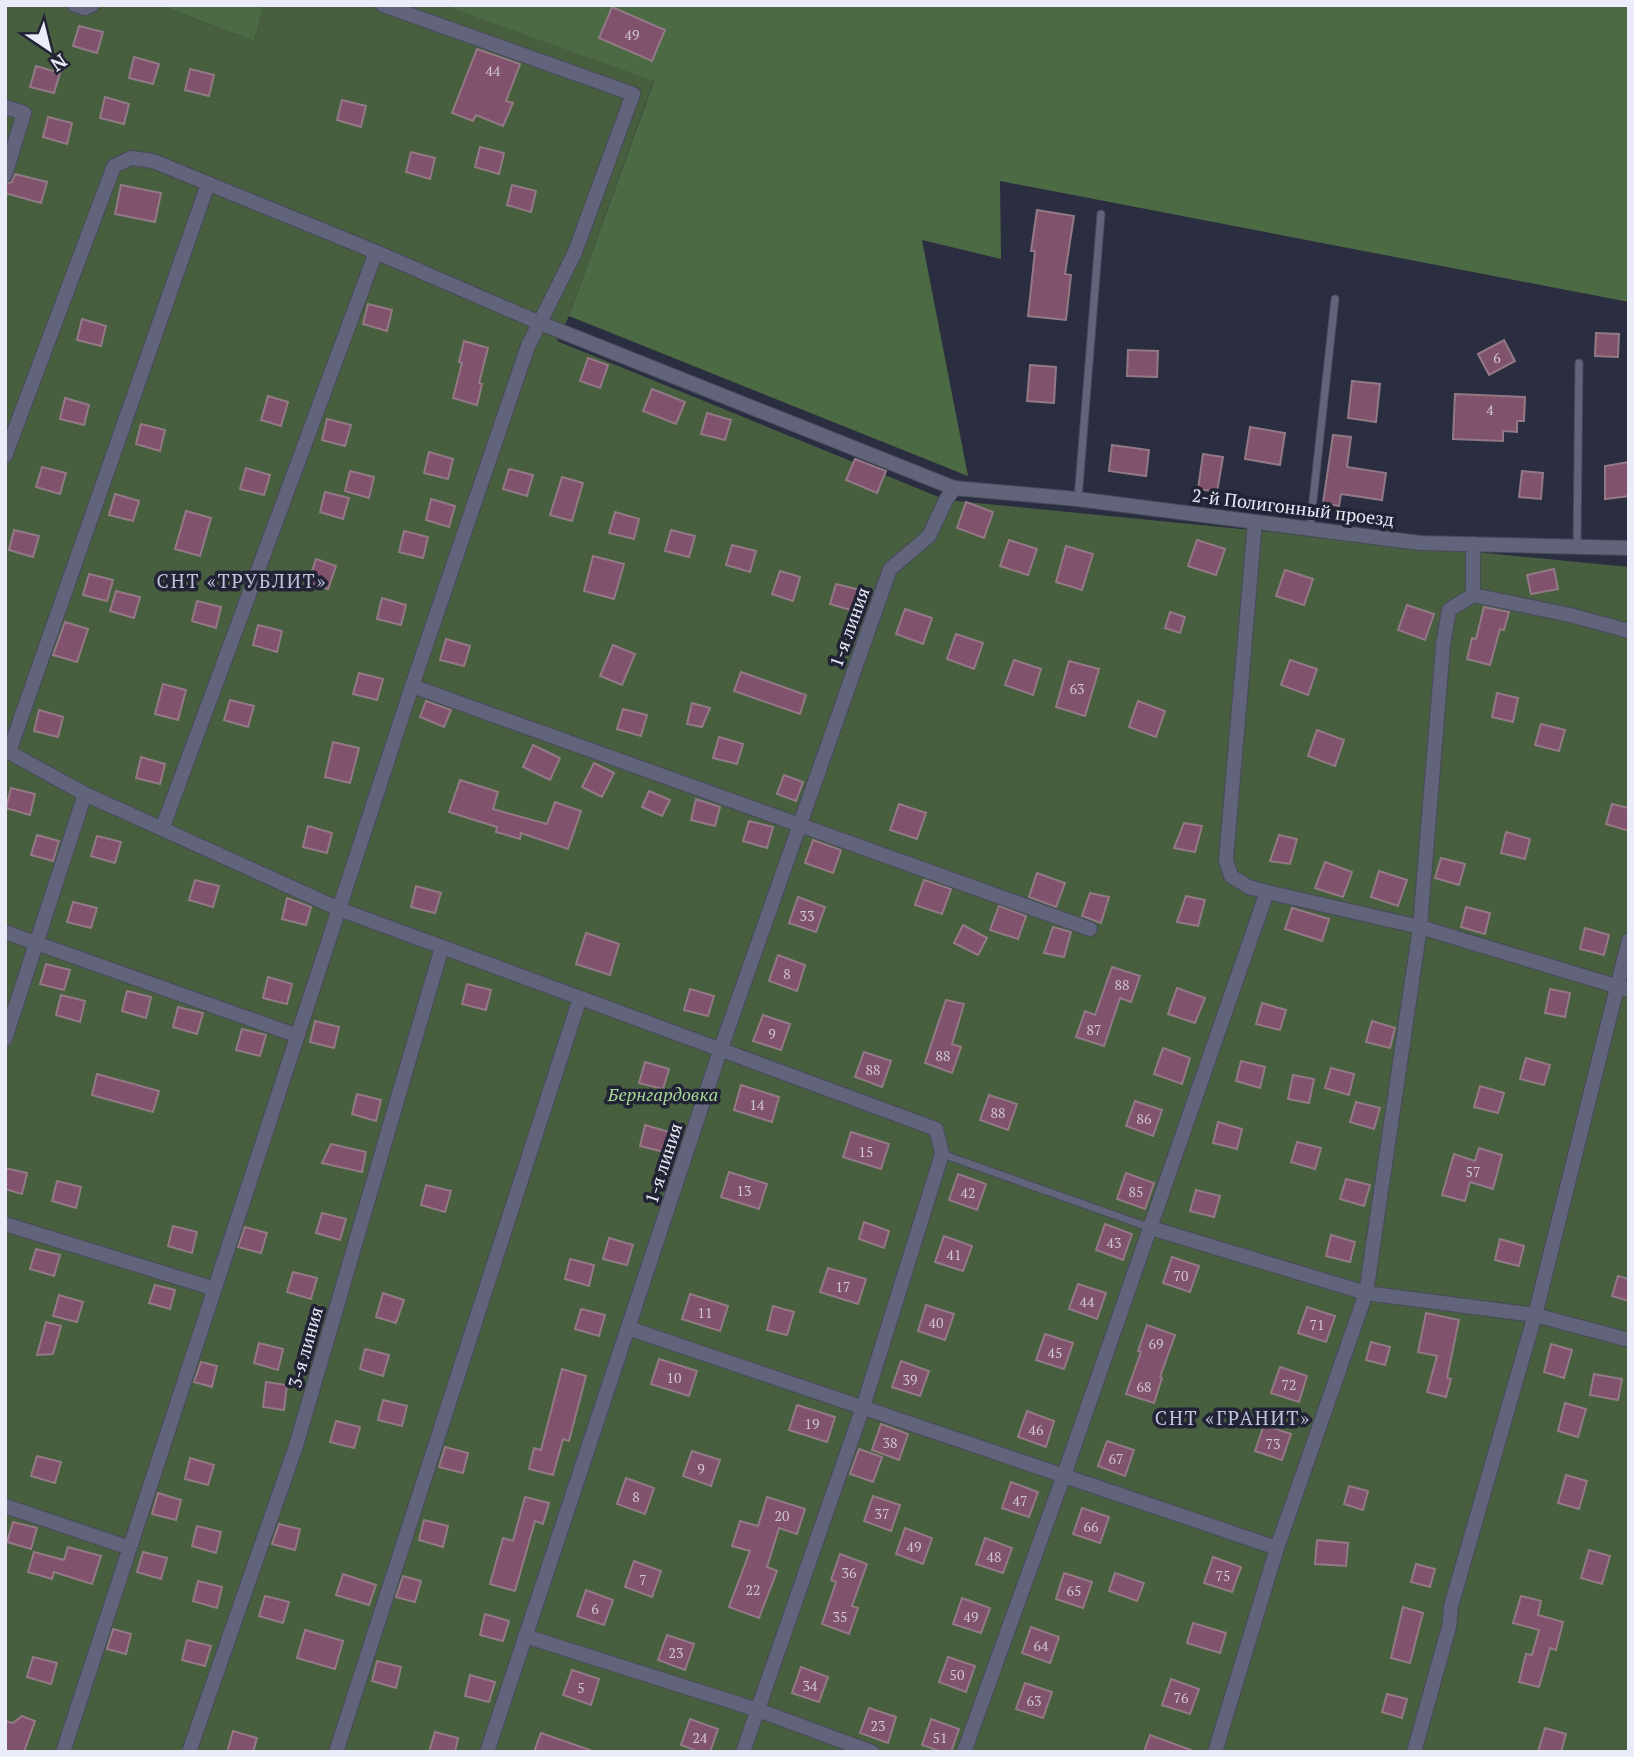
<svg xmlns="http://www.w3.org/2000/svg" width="1634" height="1757" font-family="'PT Serif',serif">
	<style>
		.green { fill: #475f3f }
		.forest { fill: #4c6a43 }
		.building { fill: #80526b; stroke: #927985; stroke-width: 2 }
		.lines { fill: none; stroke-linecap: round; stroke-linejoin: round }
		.lane-casing { stroke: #474a59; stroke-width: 9 }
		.street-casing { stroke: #474a59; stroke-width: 16 }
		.lane { stroke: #61647a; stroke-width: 7 }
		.street { stroke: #61647a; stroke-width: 14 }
		.labels { text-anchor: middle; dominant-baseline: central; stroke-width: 7; stroke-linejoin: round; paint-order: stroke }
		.number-label { font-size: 14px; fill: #d0c6d6 }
		.street-label { font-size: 18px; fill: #eaedf9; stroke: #222436 }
		.park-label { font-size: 18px; font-style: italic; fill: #a6d797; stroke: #222436 }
		.neighbourhood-label { font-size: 19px; letter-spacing: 2px; fill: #c1c5dd; stroke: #222436 }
	</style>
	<rect width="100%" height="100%" fill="#2b2e41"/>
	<path class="green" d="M5,5H159L254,41L264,5H443L654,80L569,316L557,341L946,500L1629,567V1752H5Z"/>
	<path class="forest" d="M159,5H264L254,41Z
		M443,5H1629V302L1000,181L1001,259L922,240L968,476L569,316L654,81Z"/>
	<path class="building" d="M612,7L665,30L652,61L599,38Z
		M79,26L103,32L97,53L73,46Z
		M477,49L520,64L506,101L513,103L503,126L476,115L473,121L452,113Z
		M134,57L159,64L153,84L129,78Z
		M36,66L60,73L54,93L30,87Z
		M190,69L214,75L209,96L185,90Z
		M105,97L129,104L124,124L100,118Z
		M342,100L366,106L361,127L337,120Z
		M48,117L72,123L67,144L43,137Z
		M480,147L504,153L499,174L475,167Z
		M411,152L435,158L430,179L406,172Z
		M15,174L47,182L41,203L5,193V184L12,182Z
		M121,185L161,193L155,222L115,214Z
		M512,185L536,191L531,212L507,205Z
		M1037,210L1074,216L1065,274L1071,275L1066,320L1028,316L1035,251H1031Z
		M368,304L392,310L387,331L363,324Z
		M82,319L106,326L101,346L77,340Z
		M1596,333L1619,334L1618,357L1595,356Z
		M1504,340L1515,361L1489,375L1478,354Z
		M464,341L488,348L479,383L482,384L477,405L453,398L462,363L459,362Z
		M1128,350L1158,351L1157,377L1127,376Z
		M588,358L608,365L600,388L580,381Z
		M1030,365L1056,367L1054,403L1027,401Z
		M1352,381L1380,384L1376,422L1348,418Z
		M652,389L685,402L676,424L643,411Z
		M1455,394L1525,397L1524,421H1517V432L1503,431V441L1453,439Z
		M268,396L288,402L281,426L261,420Z
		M65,398L89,405L84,425L60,419Z
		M707,413L731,420L725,440L701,434Z
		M327,419L351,425L345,446L322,440Z
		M141,424L165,430L160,451L136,444Z
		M1250,427L1285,433L1280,465L1245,459Z
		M1333,435L1351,437L1347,467L1386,473L1382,500L1341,494L1339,506L1323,503Z
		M1112,445L1149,450L1146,476L1109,471Z
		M429,452L453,459L448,479L424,473Z
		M1203,454L1223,457L1217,492L1198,489Z
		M855,459L886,471L877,493L846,480Z
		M1629,462V496L1605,499V466Z
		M42,467L66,473L60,494L36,487Z
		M246,468L270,475L264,495L240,489Z
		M509,469L533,475L527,496L503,489Z
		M350,471L374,477L369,498L345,491Z
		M1522,471L1543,473L1541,499L1519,497Z
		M562,477L583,483L572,521L550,515Z
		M325,492L349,498L343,519L320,512Z
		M115,494L139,501L133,521L109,515Z
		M431,499L455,506L449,527L426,520Z
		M966,502L993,512L984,538L957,528Z
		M186,511L211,518L200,556L175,549Z
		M615,512L639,519L634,539L609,533Z
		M14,530L39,536L33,557L9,550Z
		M671,530L695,536L689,557L665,551Z
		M404,531L428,537L423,558L399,552Z
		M1009,540L1037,549L1028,575L1000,566Z
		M1197,540L1225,549L1216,575L1188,566Z
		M732,545L756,551L750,572L726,565Z
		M1066,546L1093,554L1082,590L1056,582Z
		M593,556L624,564L614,599L584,591Z
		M316,559L336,566L328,589L308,583Z
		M1554,569L1558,589L1531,594L1527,575Z
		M1285,570L1313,579L1304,605L1276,596Z
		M780,571L800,577L793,601L772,594Z
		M89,574L113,580L107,601L83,595Z
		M836,584L860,590L854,611L830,604Z
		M116,591L140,597L134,618L110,611Z
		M382,598L406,605L401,625L377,619Z
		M197,601L221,607L216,628L192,621Z
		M1407,605L1434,614L1425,640L1398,630Z
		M1484,607L1509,612L1504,630L1500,629L1490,665L1467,659L1472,638L1476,639Z
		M905,609L932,618L923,644L896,634Z
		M1170,612L1185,617L1180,633L1165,628Z
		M65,622L88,629L77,662L53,655Z
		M258,625L282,631L277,652L253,645Z
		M956,634L983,643L974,669L947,659Z
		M446,639L470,646L464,666L440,660Z
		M613,645L635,654L622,685L600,676Z
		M1014,660L1041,669L1033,695L1005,685Z
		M1290,660L1317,669L1308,695L1281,685Z
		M1069,661L1099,669L1085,716L1056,707Z
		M741,672L806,695L800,714L734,691Z
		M359,673L383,679L377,700L353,694Z
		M163,684L186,690L178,720L155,714Z
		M1497,693L1518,698L1513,722L1492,717Z
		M230,700L254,706L248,727L224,720Z
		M426,701L451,710L444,727L420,717Z
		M1138,701L1165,711L1156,737L1129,727Z
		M692,703L710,708L702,727L687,724Z
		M623,709L647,715L641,736L617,729Z
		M39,710L63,717L58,737L34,731Z
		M1541,724L1565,730L1559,751L1535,745Z
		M1317,730L1344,740L1335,766L1308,756Z
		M719,737L743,744L737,764L713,758Z
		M333,742L359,748L350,783L325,777Z
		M533,745L560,758L550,780L523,767Z
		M141,757L165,764L160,784L136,778Z
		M594,763L614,773L602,797L582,787Z
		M784,775L803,782L796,801L777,794Z
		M460,780L498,792L493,809L547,824L555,802L581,811L568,849L521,833L520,839L496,832L497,827L449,812Z
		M11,788L35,794L30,815L6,808Z
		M649,791L670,800L662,816L642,807Z
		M696,799L720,807L715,826L691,820Z
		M899,804L926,813L917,839L890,830Z
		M1612,804L1629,808V831L1606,824Z
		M749,821L773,827L767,848L743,841Z
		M1184,823L1202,826L1195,852L1174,848Z
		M308,826L332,833L327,853L303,847Z
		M1506,832L1530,839L1525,859L1501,853Z
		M37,835L59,841L53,861L31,855Z
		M1279,835L1297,839L1290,864L1270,861Z
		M97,836L121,842L115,863L91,856Z
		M813,840L841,850L833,873L805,863Z
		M1441,858L1465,864L1459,885L1435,878Z
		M1325,862L1352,872L1343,897L1315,888Z
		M1379,871L1407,880L1398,906L1371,897Z
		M1037,873L1065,883L1056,907L1029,897Z
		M195,880L219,886L213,907L189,900Z
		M924,880L951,889L942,914L915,905Z
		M416,886L441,893L435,913L411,907Z
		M1090,893L1109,897L1101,923L1082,916Z
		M1186,896L1205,900L1198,926L1177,922Z
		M798,897L825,907L816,932L789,923Z
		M287,898L311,907L306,925L282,919Z
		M73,902L97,908L91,928L67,922Z
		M999,906L1026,916L1018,939L990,930Z
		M1466,907L1490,913L1485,934L1461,927Z
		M1292,908L1329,919L1322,941L1285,929Z
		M963,925L987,938L978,955L954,943Z
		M1053,927L1071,932L1064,957L1044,953Z
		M1585,928L1609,935L1604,955L1580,949Z
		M586,933L619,944L610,975L576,964Z
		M778,955L805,965L797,991L769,981Z
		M46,964L70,970L64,990L40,984Z
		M1112,967L1140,976L1131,1002L1120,998L1104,1046L1076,1037L1085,1011L1095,1015Z
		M268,977L292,984L287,1004L263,998Z
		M467,984L491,990L486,1010L462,1004Z
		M1177,988L1205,998L1195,1023L1168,1014Z
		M690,989L714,996L708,1016L684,1010Z
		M1550,989L1570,993L1565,1017L1545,1013Z
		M127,991L151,997L146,1018L122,1011Z
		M61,995L85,1001L80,1022L56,1015Z
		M946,1000L964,1004L952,1044L961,1047L952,1073L925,1063Z
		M1262,1003L1286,1010L1280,1030L1256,1024Z
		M178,1007L203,1013L197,1034L173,1027Z
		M763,1015L790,1024L781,1050L753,1041Z
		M315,1021L339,1027L334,1048L310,1042Z
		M1372,1021L1395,1028L1390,1048L1366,1042Z
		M242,1029L266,1035L260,1056L236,1050Z
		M1163,1048L1190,1058L1182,1084L1154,1074Z
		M864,1052L891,1061L882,1087L855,1077Z
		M1526,1058L1550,1065L1544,1085L1520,1079Z
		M1241,1061L1265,1067L1260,1088L1236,1081Z
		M645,1062L669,1069L663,1089L639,1083Z
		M1331,1068L1354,1074L1349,1095L1325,1088Z
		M97,1074L159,1091L153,1112L92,1095Z
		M1293,1075L1314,1079L1309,1103L1288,1099Z
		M741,1085L779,1097L772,1122L734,1110Z
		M1480,1086L1504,1093L1498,1113L1474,1107Z
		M357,1094L381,1100L376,1121L352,1114Z
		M989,1095L1017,1104L1008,1130L980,1120Z
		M1135,1101L1162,1110L1153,1136L1126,1126Z
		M1356,1102L1380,1108L1374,1129L1350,1122Z
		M1218,1122L1242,1129L1237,1149L1213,1143Z
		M645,1125L669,1132L664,1152L640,1146Z
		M851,1132L889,1144L881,1169L843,1157Z
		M1297,1142L1321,1148L1315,1169L1291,1162Z
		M331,1144L366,1152L362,1172L322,1163Z
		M1479,1148L1502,1155L1493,1189L1470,1182L1465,1201L1442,1195L1454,1154L1475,1161Z
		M5,1168L27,1173L22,1194L5,1189Z
		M729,1172L767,1184L759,1209L721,1197Z
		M1126,1173L1154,1183L1145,1209L1117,1199Z
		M958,1174L986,1184L977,1210L949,1200Z
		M1346,1179L1370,1185L1364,1206L1340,1199Z
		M57,1181L81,1187L76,1208L52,1201Z
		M426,1185L451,1191L445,1212L421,1205Z
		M1196,1190L1220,1196L1214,1217L1190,1211Z
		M322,1213L346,1219L340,1240L316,1233Z
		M864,1222L889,1231L884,1248L859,1239Z
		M1105,1224L1132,1234L1123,1260L1096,1250Z
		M173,1226L197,1232L192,1253L168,1246Z
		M245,1227L267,1233L261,1253L238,1247Z
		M1331,1235L1355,1242L1350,1262L1326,1256Z
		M944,1236L972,1246L963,1271L935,1262Z
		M609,1238L633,1245L627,1265L603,1259Z
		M1500,1239L1524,1246L1519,1266L1495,1260Z
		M36,1249L60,1255L54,1276L30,1269Z
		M1172,1257L1199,1266L1190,1292L1163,1283Z
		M570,1259L594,1265L589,1286L565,1279Z
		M828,1268L866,1279L858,1304L820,1292Z
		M293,1272L317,1278L311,1299L287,1292Z
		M1618,1276L1629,1279V1301L1612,1296Z
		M1078,1284L1106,1293L1097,1319L1069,1309Z
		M155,1285L175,1290L170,1309L149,1303Z
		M383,1293L404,1300L396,1323L376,1317Z
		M690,1294L728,1306L720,1331L682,1319Z
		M59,1295L83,1302L77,1322L53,1316Z
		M926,1305L954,1314L945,1340L918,1331Z
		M773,1306L794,1312L787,1335L767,1330Z
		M1307,1307L1335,1316L1326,1342L1298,1333Z
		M581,1309L605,1315L599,1336L575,1329Z
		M1426,1313L1459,1320L1447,1378L1451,1379L1446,1397L1427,1392L1437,1356L1418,1352Z
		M46,1322L61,1326L53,1354L37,1355Z
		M1147,1325L1175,1335L1160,1377L1162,1378L1154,1403L1126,1394L1141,1352L1138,1351Z
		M1045,1334L1073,1343L1064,1369L1036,1360Z
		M1371,1342L1390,1347L1385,1365L1366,1360Z
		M259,1343L283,1349L278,1370L254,1363Z
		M1551,1344L1572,1350L1564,1378L1544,1372Z
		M365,1349L389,1355L383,1376L360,1369Z
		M659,1359L697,1371L689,1396L651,1384Z
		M901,1361L929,1371L920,1396L892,1387Z
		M201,1362L217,1366L212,1387L194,1382Z
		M1280,1367L1307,1376L1299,1402L1271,1393Z
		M562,1369L586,1376L569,1441L563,1439L553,1475L529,1469L534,1448L541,1450Z
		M1594,1374L1622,1379L1618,1400L1590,1395Z
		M266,1382L287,1385L284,1410L263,1407Z
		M383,1400L407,1406L402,1426L378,1420Z
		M1565,1403L1586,1409L1578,1437L1558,1431Z
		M797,1405L835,1417L827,1442L789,1430Z
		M1027,1411L1054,1421L1046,1447L1018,1437Z
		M336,1421L360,1427L354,1448L330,1442Z
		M881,1424L908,1434L899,1460L872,1450Z
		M1264,1425L1291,1434L1282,1460L1255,1451Z
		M1107,1441L1134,1450L1125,1476L1098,1466Z
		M445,1447L468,1453L463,1473L439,1467Z
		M859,1449L882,1457L873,1482L850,1474Z
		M692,1451L720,1460L711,1486L683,1476Z
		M37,1456L61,1462L55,1483L31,1476Z
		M190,1458L214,1465L208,1485L185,1479Z
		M1566,1475L1587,1481L1579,1509L1558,1503Z
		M626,1478L654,1488L645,1514L617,1504Z
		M1011,1482L1038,1492L1029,1517L1002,1508Z
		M1349,1486L1368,1491L1363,1510L1344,1504Z
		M158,1493L181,1500L176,1520L152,1514Z
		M873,1496L900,1505L891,1531L864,1521Z
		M525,1497L549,1503L543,1524L535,1521L515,1591L490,1584L503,1538L513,1541Z
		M767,1497L805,1509L797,1534L779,1528L767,1567L777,1571L759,1618L729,1607L750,1551L732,1546L740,1521L758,1526Z
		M1082,1508L1109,1517L1100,1543L1073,1534Z
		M424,1520L448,1526L443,1547L419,1540Z
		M13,1522L37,1528L31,1549L7,1542Z
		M279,1524L300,1529L295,1550L272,1544Z
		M197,1526L221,1532L216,1553L192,1546Z
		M905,1528L932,1538L923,1564L896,1554Z
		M985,1538L1012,1548L1003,1573L976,1564Z
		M1317,1540L1348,1543L1346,1566L1315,1564Z
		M68,1547L101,1556L92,1584L54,1572L52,1579L28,1572L34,1552L64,1560Z
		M1589,1550L1610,1556L1602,1584L1581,1578Z
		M143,1552L167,1558L161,1579L137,1572Z
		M840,1554L867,1564L852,1606L858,1608L849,1634L822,1624L836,1582L831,1580Z
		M1213,1557L1241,1567L1232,1592L1204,1583Z
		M634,1561L661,1571L652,1597L625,1587Z
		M1416,1564L1435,1569L1430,1587L1411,1582Z
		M1064,1573L1092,1582L1083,1608L1056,1599Z
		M1115,1573L1144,1583L1137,1601L1109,1591Z
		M343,1574L376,1585L369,1605L336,1595Z
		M403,1576L421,1581L415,1602L396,1597Z
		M198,1581L222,1587L217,1608L193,1601Z
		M586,1590L613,1600L604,1625L577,1616Z
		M265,1596L289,1602L283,1623L259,1616Z
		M1521,1596L1541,1601L1538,1615L1563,1622L1556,1650L1550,1648L1539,1687L1519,1682L1526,1654L1532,1655L1539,1630L1513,1623Z
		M962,1598L990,1608L981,1633L953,1624Z
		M1403,1607L1423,1613L1410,1663L1391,1658Z
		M485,1614L509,1621L503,1641L480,1635Z
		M1193,1623L1226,1633L1220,1653L1187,1643Z
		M1031,1627L1059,1637L1050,1663L1022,1653Z
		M113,1629L131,1634L126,1654L107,1649Z
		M305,1630L343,1641L335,1669L297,1658Z
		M667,1635L694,1644L685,1670L658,1660Z
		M187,1640L211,1646L205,1666L182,1660Z
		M33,1657L57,1663L51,1684L27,1677Z
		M948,1657L975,1666L966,1692L939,1682Z
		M377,1661L401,1667L396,1688L372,1681Z
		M801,1667L828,1677L819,1702L792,1693Z
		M572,1670L599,1679L591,1705L563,1695Z
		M470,1675L495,1682L489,1702L465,1696Z
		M1171,1679L1199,1689L1190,1714L1162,1705Z
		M1025,1683L1052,1692L1043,1718L1016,1709Z
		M1387,1694L1407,1699L1402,1718L1382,1712Z
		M869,1708L896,1717L888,1743L860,1733Z
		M22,1716L35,1721L24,1752H5V1721L13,1723Z
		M690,1719L718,1729L710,1752H700L681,1745Z
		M931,1719L959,1729L951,1752H942L922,1745Z
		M1545,1728L1566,1734L1561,1752H1538Z
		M233,1731L257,1738L253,1752H227Z
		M435,1732L458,1738L455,1752H429Z
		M541,1733L590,1750L589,1752H534Z
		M1150,1735L1191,1750V1752H1144Z"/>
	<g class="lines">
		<defs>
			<path id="lane" d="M1078,499L1101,214
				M1310,528L1335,299
				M1577,546L1579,363
				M942,1154L1151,1228"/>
			<path id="street" d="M75,5L85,8L92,5
				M5,107L24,113L5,175
				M5,456L114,166L131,158L153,161L376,252L540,323L954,488L1077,499L1420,543L1629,548
				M1255,522L1226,860L1231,876L1249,887L1267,892L1420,927L1629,990
				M1473,544V595
				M412,686L1090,929
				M5,750L85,794L339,909L936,1129L942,1154L863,1407L743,1752
				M9,752L208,184
				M162,829L376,252
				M5,932L298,1036
				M5,1039L85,794
				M5,1224L215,1289
				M1151,1228L1366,1293L1535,1315L1629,1340
				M628,1328L1277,1548
				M5,1506L130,1548
				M525,1636L758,1710L872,1752
				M63,1752L412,686L528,346L575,252L633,94L383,5
				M189,1752L296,1446L442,947
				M336,1752L580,998
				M487,1752L720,1051L890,569L929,536L946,500L954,488
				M964,1752L1064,1475L1267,892
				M1215,1752L1277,1548L1366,1293L1420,927L1443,645L1449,610L1473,595L1570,615L1629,631
				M1414,1752L1449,1627L1451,1606L1535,1315L1629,940"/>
		</defs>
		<use href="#lane" class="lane-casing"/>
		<use href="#street" class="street-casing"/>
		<use href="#lane" class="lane"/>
		<use href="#street" class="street"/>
	</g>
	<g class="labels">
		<g class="number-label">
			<text x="632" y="34">49</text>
			<text x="493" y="70">44</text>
			<text x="1497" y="357">6</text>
			<text x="1490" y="409">4</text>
			<text x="1077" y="688">63</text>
			<text x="807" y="915">33</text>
			<text x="787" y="973">8</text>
			<text x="1122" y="984">88</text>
			<text x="1094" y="1029">87</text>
			<text x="772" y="1033">9</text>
			<text x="943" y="1055">88</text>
			<text x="873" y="1069">88</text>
			<text x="757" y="1104">14</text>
			<text x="998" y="1112">88</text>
			<text x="1144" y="1118">86</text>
			<text x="866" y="1151">15</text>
			<text x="1473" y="1171">57</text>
			<text x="744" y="1190">13</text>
			<text x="1136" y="1191">85</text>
			<text x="968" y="1192">42</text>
			<text x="1114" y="1242">43</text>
			<text x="954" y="1254">41</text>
			<text x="1181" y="1275">70</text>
			<text x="843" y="1286">17</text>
			<text x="1087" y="1301">44</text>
			<text x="705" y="1312">11</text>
			<text x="936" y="1322">40</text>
			<text x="1317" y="1324">71</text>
			<text x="1156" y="1343">69</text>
			<text x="1055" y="1352">45</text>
			<text x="674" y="1377">10</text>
			<text x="910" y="1379">39</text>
			<text x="1289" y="1384">72</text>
			<text x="1144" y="1386">68</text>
			<text x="812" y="1423">19</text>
			<text x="1036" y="1429">46</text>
			<text x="890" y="1442">38</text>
			<text x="1273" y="1443">73</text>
			<text x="1116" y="1458">67</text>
			<text x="701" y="1468">9</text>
			<text x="636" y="1496">8</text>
			<text x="1020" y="1500">47</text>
			<text x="882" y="1513">37</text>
			<text x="782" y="1515">20</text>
			<text x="1091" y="1526">66</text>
			<text x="914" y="1546">49</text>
			<text x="994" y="1556">48</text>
			<text x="849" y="1572">36</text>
			<text x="1223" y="1575">75</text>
			<text x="643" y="1579">7</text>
			<text x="753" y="1589">22</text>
			<text x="1074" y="1590">65</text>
			<text x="595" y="1608">6</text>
			<text x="840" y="1616">35</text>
			<text x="971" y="1616">49</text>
			<text x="1041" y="1645">64</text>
			<text x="676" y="1652">23</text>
			<text x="957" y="1674">50</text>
			<text x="810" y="1685">34</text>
			<text x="581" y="1687">5</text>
			<text x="1181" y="1697">76</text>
			<text x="1034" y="1700">63</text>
			<text x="878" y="1725">23</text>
			<text x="700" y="1737">24</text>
			<text x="940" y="1737">51</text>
		</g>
		<g class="street-label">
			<text transform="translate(1293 507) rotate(7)">2-й Полигонный проезд</text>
			<text transform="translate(849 627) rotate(-70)">1-я линия</text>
			<text transform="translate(663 1163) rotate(-72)">1-я линия</text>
			<text transform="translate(305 1347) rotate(-74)">3-я линия</text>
		</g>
		<g class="park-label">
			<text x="663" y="1094">Бернгардовка</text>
		</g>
		<g class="neighbourhood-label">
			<text x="242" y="580">СНТ «ТРУБЛИТ»</text>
			<text x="1233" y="1417">СНТ «ГРАНИТ»</text>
		</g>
	</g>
	<rect width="1634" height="1757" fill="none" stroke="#eaedf9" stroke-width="14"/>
	<g transform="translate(49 49) rotate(145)" stroke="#222436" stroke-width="5" paint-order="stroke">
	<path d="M0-5L12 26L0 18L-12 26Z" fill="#eaedf9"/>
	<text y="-10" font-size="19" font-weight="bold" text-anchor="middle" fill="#eaedf9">N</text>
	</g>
</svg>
